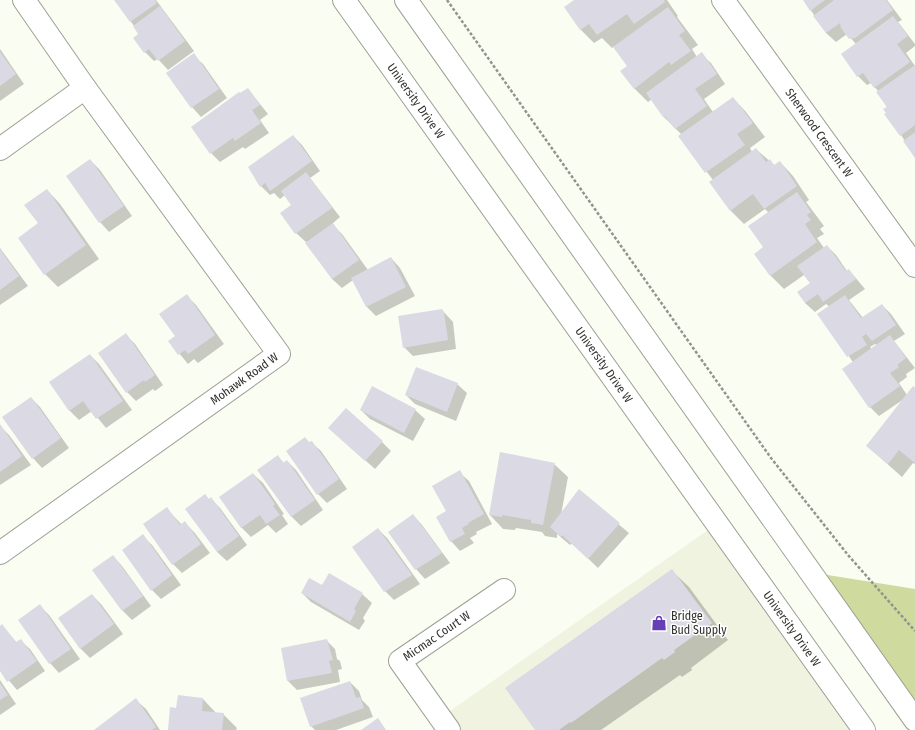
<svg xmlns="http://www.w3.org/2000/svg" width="915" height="730" font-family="'Fira Sans Condensed',sans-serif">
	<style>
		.built { fill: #eff3e0 }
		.green { fill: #cfda9e }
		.shadow { fill: #0003; fill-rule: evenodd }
		.building { fill: #dbd9e4 }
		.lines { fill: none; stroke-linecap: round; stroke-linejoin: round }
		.street-casing { stroke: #9ea096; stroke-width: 24 }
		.primary-casing { stroke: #9ea096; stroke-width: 24 }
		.path { stroke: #93958d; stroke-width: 2.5; stroke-dasharray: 3 2; stroke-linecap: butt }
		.street { stroke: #fff; stroke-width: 22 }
		.primary { stroke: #fff; stroke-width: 22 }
		.labels { text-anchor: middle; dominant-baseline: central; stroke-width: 3; stroke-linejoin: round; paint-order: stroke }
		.street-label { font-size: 12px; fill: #31322e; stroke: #fff }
		.poi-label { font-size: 12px; fill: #31322e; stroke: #fff; text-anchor: start }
	</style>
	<rect width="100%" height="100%" fill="#fafdf2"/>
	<path class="built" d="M718,523L864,730H449L440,718Z"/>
	<path class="green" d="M809,572L915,589V720Z"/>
	<path class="shadow" d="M115,0H156L194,51L168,70L158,59L154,61L145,52L140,34Z
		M576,0H667L678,16L677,17L698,45L692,49L697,57L701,54L711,63L725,84L704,99L713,112L733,98L746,112L765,137L750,148L752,152L756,149L775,166L780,162L793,176L809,200L806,202L824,226L820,229L824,234L817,238L824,248L827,246L836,255L847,271L849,270L865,289L849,300L863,318L882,305L891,314L905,334L894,341L915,368L906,374L907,377L899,383L907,395L915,389V464L913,463L902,477L867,446L904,399L879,416L870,407L853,362L819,315L830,307L826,304L815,312L805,303L811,284L804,275L784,289L771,276L756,254L765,248L769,213L765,209L744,224L731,211L710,182L713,180L680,137L682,135L664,117L652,99L648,102L634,88L628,66L614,46L612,48L602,38L594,43L581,30ZM875,344L877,345L872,349L870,347Z
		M804,0H887L902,20L898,22L915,44V46L906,53L915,66V156L901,135L879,92L871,83L867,85L858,76L856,44L847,34L836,42L826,33Z
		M0,49L24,84L0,101Z
		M193,55L203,64L227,98L201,117L192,107L168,73Z
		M248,89L268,114L260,120L269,133L245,149L243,147L220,162L211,153L240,94Z
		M293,136L302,145L320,171L310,178L340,217L332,224L342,234L368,270L391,258L400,268L415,296L376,316L367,307L353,280L342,288L332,279L306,242L296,233L292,205L285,195L280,199L274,193L270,195L261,186Z
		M90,160L100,170L132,216L109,232L100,222L68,176Z
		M47,190L60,204L99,259L58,287L45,274L39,223Z
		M0,248L28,286L0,305Z
		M187,296L196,305L224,344L198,363L194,359L188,364L169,341L176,336Z
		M442,310L453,322L456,349L413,356L404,347Z
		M126,335L135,344L163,385L155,391L153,389L136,401L127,392Z
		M90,355L99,364L132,410L106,428L92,411L79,420L70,411L50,383Z
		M457,384L467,393L456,421L415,404L406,395Z
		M31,398L40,407L69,448L42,468L33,458Z
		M361,410H415L425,419L413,441L370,419Z
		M0,426L9,435L31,465L0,485Z
		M339,437L382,442L391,451L375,469Z
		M311,442L321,451L347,489L327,503L318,494L310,443Z
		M278,457L284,463L287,461L296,470L323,510L301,526L292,517L259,470Z
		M554,464L568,477L561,515L579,491L629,533L598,568L572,543L570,545L557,534V538L545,536L542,532L516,528L515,530L503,529L490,515Z
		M459,472L469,481L492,524L476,532L477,534L470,538L474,543L460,551L451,541L447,511Z
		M253,474L263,483L284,514L282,515L288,524L276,533L268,525L251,537L242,528L220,497Z
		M211,499L220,508L247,545L227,561L217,552L209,500Z
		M167,509L182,525L185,523L194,532L210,553L182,573L173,564Z
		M413,515L422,525L450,563L425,579L416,569Z
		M378,529L387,538L420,584L394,600L385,591Z
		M143,536L152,545L181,585L161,599L152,590Z
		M113,556L122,566L151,606L132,620L123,611L93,570Z
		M671,570L689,587L728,640L691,668L692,670L682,677L680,675L601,730H536Z
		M322,587L362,594L372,603L363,618L365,621L359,630L311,602L302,593Z
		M92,595L101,604L123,634L90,658L80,648Z
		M40,606L49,615L80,659L59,673L50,663L20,620Z
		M2,626L17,643L20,640L30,649L45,671L17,690L0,670V627Z
		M326,640L335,649L337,659L340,661L342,669L338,670L340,682L297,690L288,681L282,649Z
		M0,680L16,704L0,715Z
		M350,682L359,691L362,700L369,707L373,717L336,730H315L311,726Z
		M203,699L216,713L223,714L237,728L236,730H169L177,709Z
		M136,700L146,709L160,730H96Z"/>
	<path class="building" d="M114,0H155L157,3L130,22Z
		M574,0H664L665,2L634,24L627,14L597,35L589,24L580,30L564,7Z
		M803,0H825L810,11Z
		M834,0H886L893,10L855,38L849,39L841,28L840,23L826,33L813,16Z
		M160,6L185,41L158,61L149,49L144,53L133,38L138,34L133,26Z
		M668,7L685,31L679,35L691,51L671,65L669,62L634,89L620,71L627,66L613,47Z
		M893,16L908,36L897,44L910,62L874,88L863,73L857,77L841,54Z
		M0,52L16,74L0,86Z
		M702,52L717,74L695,89L707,106L675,129L665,116L663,117L646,93Z
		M194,53L219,89L191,108L166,73Z
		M915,65V125L900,136L884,114L886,113L883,109L887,107L876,92Z
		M248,88L260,105L252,110L261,123L235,141L233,138L210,154L191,127L239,92L240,93Z
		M733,97L753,123L737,134L745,145L705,173L678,136Z
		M915,132V158L903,141Z
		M293,135L312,161L270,191L265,183L260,187L248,167Z
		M756,148L766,162L770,159L774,165L780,161L797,186L764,209L753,194L730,211L709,182Z
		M90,159L124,206L99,223L66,176Z
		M306,172L332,208L295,234L280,213L291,205L281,191Z
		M47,189L86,245L44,275L18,238L38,223L24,205Z
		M797,192L811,212L807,215L811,220L805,224L817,242L770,276L754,254L763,247L748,226Z
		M333,223L359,260L332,279L305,243Z
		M827,245L846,271L849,269L856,279L823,302L818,294L805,303L797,292L810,283L797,266Z
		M0,249L19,276L0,290Z
		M391,257L406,287L366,307L351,278Z
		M187,294L215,335L188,354L185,350L178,355L168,341L175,336L159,314Z
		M845,295L861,318L882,304L896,325L872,341L866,334L862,337L867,345L847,357L817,314Z
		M442,309L444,312L448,340L403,348L398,316Z
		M126,333L155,375L145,382L144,380L126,393L98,353Z
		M890,335L906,358L897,365L899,367L890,373L900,386L869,408L842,369Z
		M90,354L123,401L96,419L83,401L69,411L49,382Z
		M416,367L458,383L447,412L405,395Z
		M372,386L416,409L404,433L360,410Z
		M913,386L915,388V463L899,450L888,464L866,446Z
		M31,397L61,438L32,459L2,417Z
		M346,408L383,441L365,461L328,428Z
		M0,424L22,456L0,472Z
		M305,437L309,442L312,441L339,479L317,495L286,451Z
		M500,452L555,463L543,525L531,523V520L502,515V517L489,515Z
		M278,455L283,463L287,460L315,500L291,517L257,470Z
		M460,470L484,514L468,523L469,524L462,528L465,534L450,542L436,517L446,511L432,486Z
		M253,473L275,504L273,506L280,515L266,524L260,515L241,528L219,497Z
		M579,489L620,523L588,559L562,535L561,537L550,527Z
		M205,494L209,499L211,497L239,536L217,552L185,509Z
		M167,507L180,525L185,521L201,544L172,565L143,524Z
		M413,514L442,553L415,570L388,532Z
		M378,528L412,575L384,592L352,547Z
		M143,534L172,575L151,591L122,550Z
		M113,555L143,596L122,611L92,570Z
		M672,569L712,623L674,650L675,652L664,660L662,658L571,723L570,722L559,730H535L505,688Z
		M329,573L363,593L354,609L356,611L350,622L301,593L309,578L322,585Z
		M92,594L114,624L80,649L58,618Z
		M40,604L71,649L49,664L18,620Z
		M2,624L16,642L21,639L37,661L7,682L0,671V626Z
		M327,639L333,660L329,661L332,673L287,681L281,648Z
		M350,681L356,698L360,697L364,708L310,727L300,698Z
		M0,683L8,695L0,700Z
		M178,695L203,698L202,711L224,713L222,730H168L170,707L176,708Z
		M136,698L156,727L152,730H94Z
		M378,718L386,730H361Z"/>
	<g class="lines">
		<defs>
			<g id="street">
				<path id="s1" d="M723,0L915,266"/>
				<path d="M0,149L85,88"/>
				<path id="s2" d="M0,553L279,354L85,88L24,0"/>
				<path id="s3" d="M449,730L400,661L504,590"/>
			</g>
			<g id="primary">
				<path id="s4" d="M344,0L864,730"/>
				<path d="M406,0L915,720"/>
			</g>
		</defs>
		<use href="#street" class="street-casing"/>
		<use href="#primary" class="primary-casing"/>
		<path class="path" d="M447,0L771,458L848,555L915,631"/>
		<use href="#street" class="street"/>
		<use href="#primary" class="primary"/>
	</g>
	<defs>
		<symbol id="shop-bare" viewBox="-9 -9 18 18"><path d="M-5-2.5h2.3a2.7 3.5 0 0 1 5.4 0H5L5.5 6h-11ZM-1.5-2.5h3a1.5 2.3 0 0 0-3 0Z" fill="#643fb8" stroke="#fff" stroke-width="2.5" paint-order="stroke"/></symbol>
	</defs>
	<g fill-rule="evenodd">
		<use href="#shop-bare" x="648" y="612" width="22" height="22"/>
	</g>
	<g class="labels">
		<g class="street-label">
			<text stroke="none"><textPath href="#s4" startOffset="124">University Drive W</textPath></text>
			<text stroke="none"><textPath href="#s1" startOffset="164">Sherwood Crescent W</textPath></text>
			<text stroke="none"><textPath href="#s4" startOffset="448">University Drive W</textPath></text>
			<text stroke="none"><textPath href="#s2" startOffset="300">Mohawk Road W</textPath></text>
			<text stroke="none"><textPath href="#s4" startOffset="772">University Drive W</textPath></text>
			<text stroke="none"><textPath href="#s3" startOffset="129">Micmac Court W</textPath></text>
		</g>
		<g class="poi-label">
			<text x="671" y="616">Bridge<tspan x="671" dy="14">Bud Supply</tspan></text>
		</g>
	</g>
</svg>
